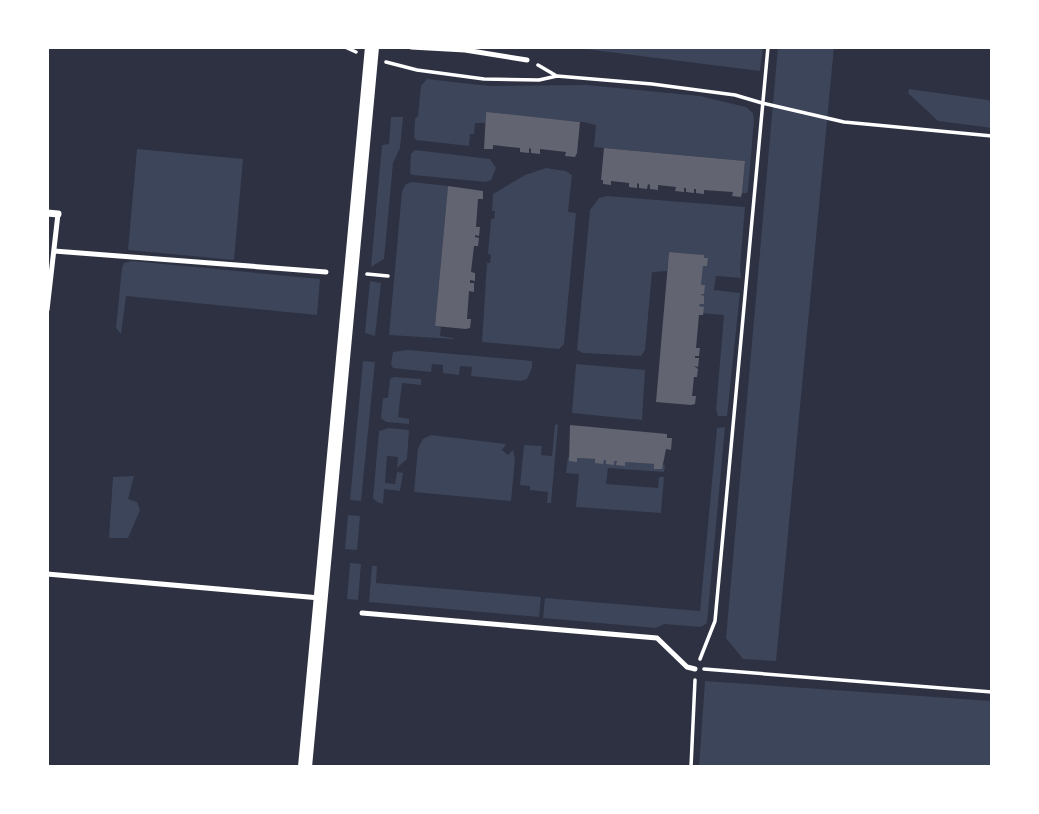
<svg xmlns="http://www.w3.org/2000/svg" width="1039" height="814" font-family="Arial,sans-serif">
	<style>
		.green { fill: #3c4559 }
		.building { fill: #626471 }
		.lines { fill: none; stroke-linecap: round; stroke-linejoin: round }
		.path { stroke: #fff; stroke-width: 3.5 }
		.service { stroke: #fff; stroke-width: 5 }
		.minor { stroke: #fff; stroke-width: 7 }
		.secondary { stroke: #fff; stroke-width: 14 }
	</style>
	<rect width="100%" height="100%" fill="#2d3142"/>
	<path class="green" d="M569,47H763L760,71Z
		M778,47H834L776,661L743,659L726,638Z
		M427,79L489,86L587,85L700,96L746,107L753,113L754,120L748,190L747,193H742L745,161L594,147L596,125L583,122L486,113L485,123H475L474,134H470L469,146L416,140L414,137L415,119L418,116L421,86Z
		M909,89L988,100L992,103V128L938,121L908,93Z
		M391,117H403L400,148L393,163L384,259L371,267L382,145L389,144Z
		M137,149L243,159L234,260L128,250Z
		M415,150L490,159L496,168L491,180L486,182L413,175L410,174L411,154Z
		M546,168L566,171L572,175L568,212L576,213L564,344L559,349L482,342L487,263H490L491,255L488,254L491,219H494L495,211H492L493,194L525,175Z
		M412,182L448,186L435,326L441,327L440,336L454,338V339L389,335L402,191L406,184Z
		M607,196L745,207L740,267L741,278L716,276L714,290L740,293L727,416H718L716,410L724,315L699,313L703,255L669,252L667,271L652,272L645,350L641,356L583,353L577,350L590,210L599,198Z
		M132,261L320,279L317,315L126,296L121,334L116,328L122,268L124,263Z
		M370,281L381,283L375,336L365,333Z
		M408,350L532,361V368L527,379L521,381L471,376L472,367L460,366L459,375L443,373V365L432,364L431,372L393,368L391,364L393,352Z
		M363,361L375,362L361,501L350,500Z
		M576,364L645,370L642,420L572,413Z
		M394,377L421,379V385L402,383L398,417L409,419V424L386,422L381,418L383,398H388L390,379Z
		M555,424L558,425L551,503H547L548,492L530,490V486L520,485L524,445L542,446L541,455L552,456Z
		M725,427L707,623L701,627L664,624L656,628L543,618L545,598L700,611L717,428Z
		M389,428L409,430L407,459L397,468L398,457L387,456L385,483L395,484L397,472L403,473L400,491L384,489L383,504L377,502L373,498L379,431Z
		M431,435L506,444L502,450L508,455L513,450L515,459L511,501L414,492L418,448L423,439Z
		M568,457L665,465L664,472L608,468L606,484L658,488L659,477H664L661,513L576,507L579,474L566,473Z
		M134,476L128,499L137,502L140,510L128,538H109L113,477Z
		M348,515L360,516L357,550L345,549Z
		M350,563L361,564L358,600L347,599Z
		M372,566H377L376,583L541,597L539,617L369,602Z
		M705,681L992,701V767H699Z"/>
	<path class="building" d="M486,112L580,122L577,153L575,157L565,156L566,152L540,149V154L531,153V149L529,148V153L520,152V148L493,145V149H484Z
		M604,148L745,161L742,193L741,197L732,196L733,192L718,191L704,190V194L696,193V189H694V193L686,192V188H684V192L675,191L676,187L658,185V190L650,189V185L648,184L647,189L639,188V184L637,183V188L629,187V183L611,181V185L603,184V180H601Z
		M448,186L483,191V199H478L476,227H480L479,236L475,235V237L479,238L478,246H474L471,272L475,273V281L470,280V283H474V292L469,291L467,319H471L470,328L466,329L435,326Z
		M669,252L704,255V258H708L707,266H703L701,285H705L704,294H701V295L704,296V304H700L699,306L704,307L703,315H699L696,348H700L699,356H695V358H699L698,367L694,366L698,369L697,377H694L692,396H696L695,404L691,405L656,402Z
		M570,425L667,434V438H672L671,450L666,449L662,469H654V464L625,462V466L616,465L617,461H614V465L606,464V460H604L603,464L595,463V459L577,458V462L569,461Z"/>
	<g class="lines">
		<path class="path" d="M345,47L356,52
			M386,62L417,70L484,79L539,80L557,76L652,84L735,95L762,103L844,122L992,136
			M538,65L555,75
			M367,274L388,276
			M700,659L715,621L768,47
			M704,669L992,692
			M691,767L695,680"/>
		<path class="service" d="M411,47L465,50L527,60
			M54,251L326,272
			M47,310L58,214
			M47,574L320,598
			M362,613L657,638L687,667L695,669"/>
		<path class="minor" d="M47,213L58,214"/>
		<path class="secondary" d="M305,767L372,47"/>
	</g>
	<rect width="1039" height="814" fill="none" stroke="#ffffff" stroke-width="98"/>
</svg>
